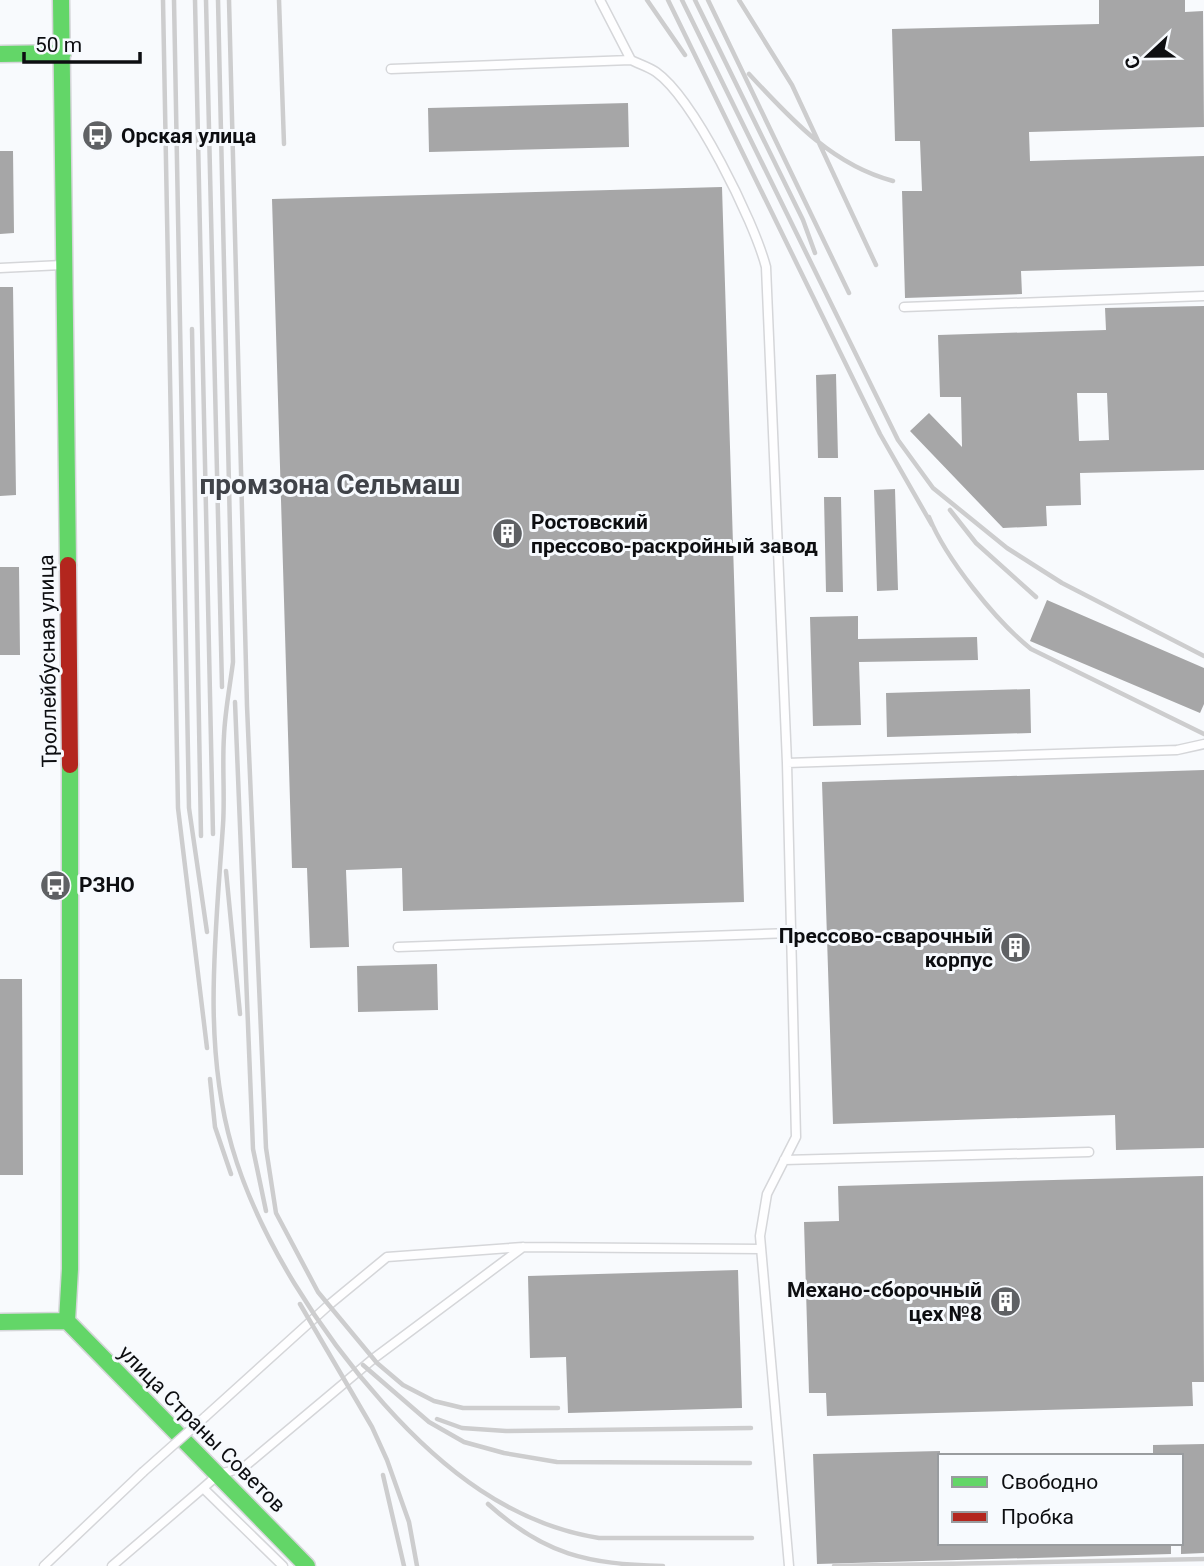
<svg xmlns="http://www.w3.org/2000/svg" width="1204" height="1566" font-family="Roboto,sans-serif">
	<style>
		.building { fill: #a6a6a7; fill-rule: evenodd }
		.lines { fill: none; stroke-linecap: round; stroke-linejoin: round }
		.lane-casing { stroke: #d5d6d9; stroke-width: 11 }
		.fast-casing { stroke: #d5d6d9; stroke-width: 19 }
		.jam-casing { stroke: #d5d6d9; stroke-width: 19 }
		.lane { stroke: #fefeff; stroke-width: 8 }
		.fast { stroke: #63d668; stroke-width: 16 }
		.jam { stroke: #b3261e; stroke-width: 16 }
		.rail { stroke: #cdcdce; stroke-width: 4.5 }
		.lane-bridge-casing { stroke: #d5d6d9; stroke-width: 11; stroke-linecap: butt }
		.lane-bridge { stroke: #fefeff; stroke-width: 8 }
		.labels { text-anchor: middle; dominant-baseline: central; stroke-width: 6; stroke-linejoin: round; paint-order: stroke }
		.poi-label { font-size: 21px; font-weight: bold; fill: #0d0e11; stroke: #f7fafe; text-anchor: start }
		.street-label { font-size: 21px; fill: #0d0e11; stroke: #f7fafe }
		.district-label { font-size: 28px; font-weight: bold; fill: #404349; stroke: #f7fafe }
	</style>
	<rect width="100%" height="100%" fill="#f8fafd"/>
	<path class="building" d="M1099,0H1185V12L1203,11L1204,127L1029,132L1030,161L1204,156V266L1021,271L1022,294L905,298L902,191H922L920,141H895L892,29L1099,24Z
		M628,103L629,147L429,152L428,108Z
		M0,151H13L14,233L0,234Z
		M722,187L744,902L403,911L402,868L346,870L349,947L310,948L307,868H292L272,199Z
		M0,287H13L16,495L0,496Z
		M1204,306V470L1080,473L1081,505L1046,506L1047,526L1003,528L910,431L929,413L962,447L961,397H940L938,335L1106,330L1105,308ZM1077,393H1107L1109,440L1079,441Z
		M836,374L838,458H818L816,375Z
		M895,489L898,590L877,591L874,490Z
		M824,497H841L843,592H826Z
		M0,567H19L20,655H0Z
		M1047,600L1204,668V704L1200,713L1030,641Z
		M858,616V639L977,637L978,660L859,662L861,725L813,726L810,617Z
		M1030,689L1031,733L887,737L886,693Z
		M1204,770V1148L1116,1150L1115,1115L833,1124L822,782Z
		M437,964L438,1010L358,1012L357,966Z
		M0,979H22L23,1175H0Z
		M1203,1176L1204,1382H1192L1193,1406L827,1416L826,1393H809L804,1222L839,1221L838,1186Z
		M738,1270L742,1408L568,1413L566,1357L530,1358L528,1276Z
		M1204,1444V1553L1181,1554V1456H1153V1445Z
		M940,1451V1543H1171V1554L817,1564L813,1454Z"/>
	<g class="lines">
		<defs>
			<path id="lane" d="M600,0L631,60
				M391,69L631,60C639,64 649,67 656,72C694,99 754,221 766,267L787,763
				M0,268L62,265
				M904,307L1204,296
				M398,947L791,933
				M784,1160L1089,1152
				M205,1417L330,1304L387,1257L523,1247L761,1249
				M44,1566L143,1472
				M112,1566L203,1488
				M283,1566L203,1488L219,1474L243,1468L373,1359L523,1247
				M789,1566L760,1236L767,1194L796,1137L787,763L1177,750L1204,744"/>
			<path id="fast" d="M61,0L68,565
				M0,54L63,53
				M67,1321L70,1269V765
				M67,1321L307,1566
				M0,1322L67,1321"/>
			<path id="jam" d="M68,565L70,765"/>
		</defs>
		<use href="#lane" class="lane-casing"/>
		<use href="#fast" class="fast-casing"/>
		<use href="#jam" class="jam-casing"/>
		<use href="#lane" class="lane"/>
		<use href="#fast" class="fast"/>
		<use href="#jam" class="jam"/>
		<path class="rail" d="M163,0L178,808L207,1048
			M174,0L189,808L207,932
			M195,0L213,834
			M206,0L222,687
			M218,0L233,662C230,686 225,711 224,736C222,765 225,796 223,825C216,931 202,1043 232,1147C258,1237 321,1334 384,1404C442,1469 511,1524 599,1538H752
			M229,0L247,706L266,1148L276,1213L318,1292L377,1363L403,1385L434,1401L463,1408H558
			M279,0L284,144
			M647,0L685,55
			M668,0L880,434L932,525
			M682,0L898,440L933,488L1007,548L1062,583L1204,656
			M695,0L803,220L815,253
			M708,0L849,293
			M739,0L792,85L876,265
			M749,74C791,119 832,165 893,181
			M192,329L201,836
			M950,510L976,543L1036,597
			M929,517C946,559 996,621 1031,649L1204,734
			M235,702L253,1149L266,1211
			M226,871L240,1014
			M210,1079L215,1127L231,1174
			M300,1304L372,1427L387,1460L409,1522L417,1566
			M363,1365L429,1422L464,1442L504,1453L557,1462L750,1463
			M437,1419L462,1428L506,1431L751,1428
			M383,1475L404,1566
			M488,1504C545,1555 587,1564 663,1566
			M834,1566L1204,1559"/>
		<defs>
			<path id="lane-bridge" d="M143,1472L205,1417"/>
		</defs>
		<use href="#lane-bridge" class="lane-bridge-casing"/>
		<use href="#lane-bridge" class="lane-bridge"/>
	</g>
	<defs>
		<symbol id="bus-disc" viewBox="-11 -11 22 22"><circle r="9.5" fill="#5f6164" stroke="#f7fafe"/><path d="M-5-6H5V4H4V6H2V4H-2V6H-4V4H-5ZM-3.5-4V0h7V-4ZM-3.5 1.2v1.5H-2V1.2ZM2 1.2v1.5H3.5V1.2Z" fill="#fff"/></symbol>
		<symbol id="building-disc" viewBox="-11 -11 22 22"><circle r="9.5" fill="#5f6164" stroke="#f7fafe"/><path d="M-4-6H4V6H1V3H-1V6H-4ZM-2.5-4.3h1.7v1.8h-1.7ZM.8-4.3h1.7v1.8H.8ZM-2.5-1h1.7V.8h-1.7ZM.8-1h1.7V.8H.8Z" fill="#fff"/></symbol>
	</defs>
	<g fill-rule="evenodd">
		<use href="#bus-disc" x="80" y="118" width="35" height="35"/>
		<use href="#building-disc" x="490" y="516" width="35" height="35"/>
		<use href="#bus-disc" x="38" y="868" width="35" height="35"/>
		<use href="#building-disc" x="998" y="930" width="35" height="35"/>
		<use href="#building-disc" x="988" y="1284" width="35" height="35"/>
	</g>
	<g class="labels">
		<g class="poi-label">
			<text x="121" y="136">Орская улица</text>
			<text x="531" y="522">Ростовский<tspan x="531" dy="24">прессово-раскройный завод</tspan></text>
			<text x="79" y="885">РЗНО</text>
			<text x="993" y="936" text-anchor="end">Прессово-сварочный<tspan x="993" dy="24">корпус</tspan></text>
			<text x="982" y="1290" text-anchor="end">Механо-сборочный<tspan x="982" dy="24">цех №8</tspan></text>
		</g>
		<g class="street-label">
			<text transform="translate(48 661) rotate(-91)">Троллейбусная улица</text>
			<text transform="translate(202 1429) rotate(45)">улица Страны Советов</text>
		</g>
		<g class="district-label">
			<text x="330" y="484">промзона Сельмаш</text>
		</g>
	</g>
	<rect x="938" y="1454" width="245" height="91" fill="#f7fafe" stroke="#999c9f" stroke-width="2"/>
	<rect x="952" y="1477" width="35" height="10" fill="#63d668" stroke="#999c9f" stroke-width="2"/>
	<text x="1001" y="1489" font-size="21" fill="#0d0e11">Свободно</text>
	<rect x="952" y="1512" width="35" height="10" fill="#b3261e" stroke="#999c9f" stroke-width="2"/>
	<text x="1001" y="1524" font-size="21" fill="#0d0e11">Пробка</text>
	<g transform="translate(1148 56) rotate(248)" stroke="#f7fafe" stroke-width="5" paint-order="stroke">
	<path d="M0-5L12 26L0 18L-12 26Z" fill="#0d0e11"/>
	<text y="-10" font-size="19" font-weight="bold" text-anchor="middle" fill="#0d0e11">С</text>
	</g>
	<path d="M24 52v10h116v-10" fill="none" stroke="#0d0e11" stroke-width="3.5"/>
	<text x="35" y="52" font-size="21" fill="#0d0e11" stroke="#f7fafe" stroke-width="5" paint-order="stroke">50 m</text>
</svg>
